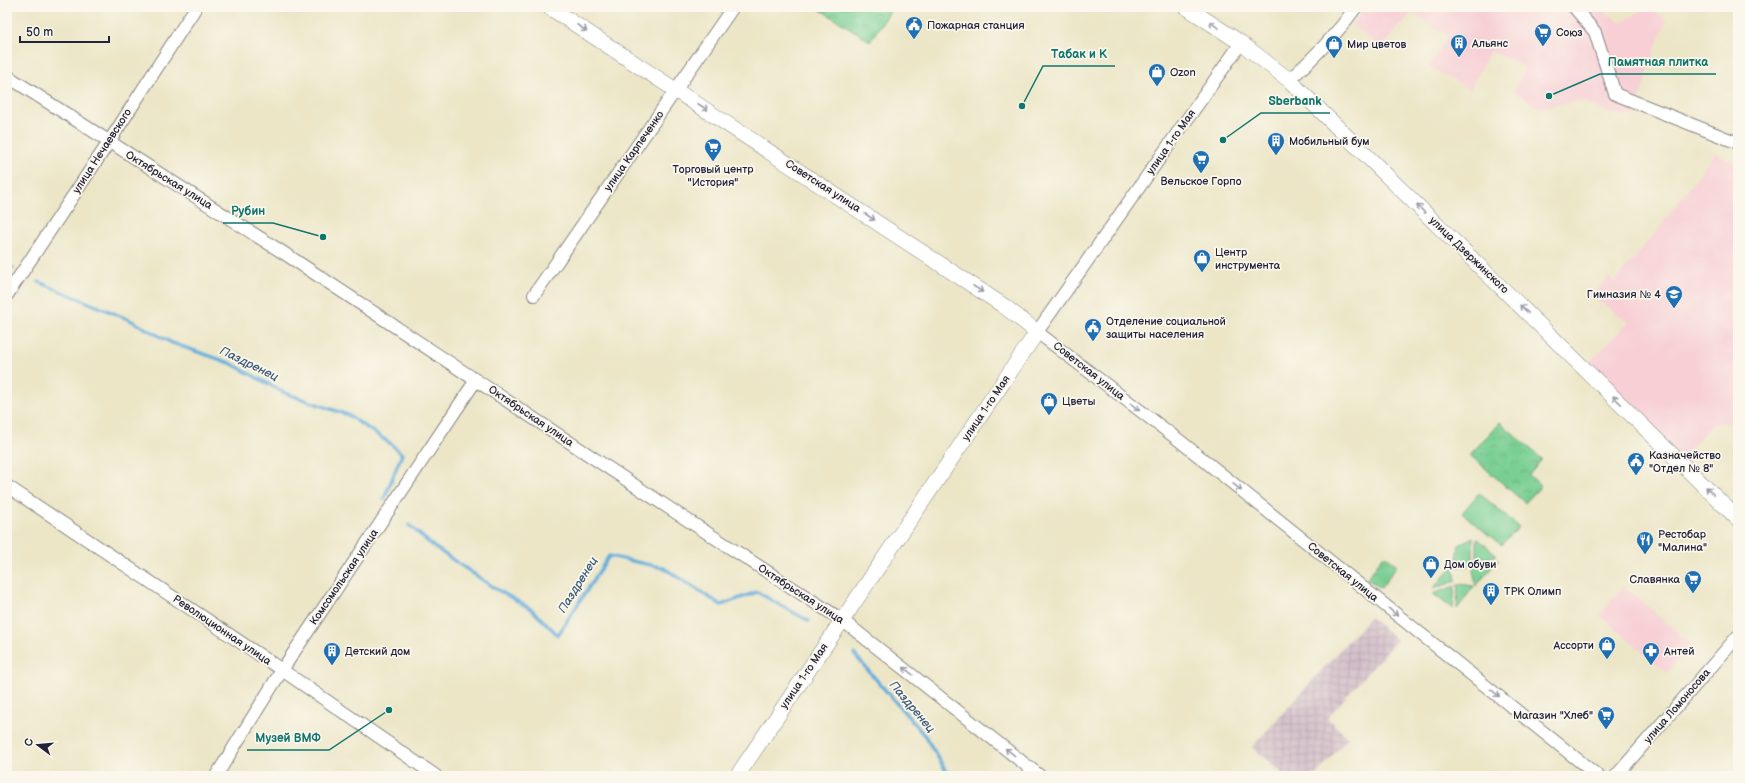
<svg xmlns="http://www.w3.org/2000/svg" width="1745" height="783" font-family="'Balsamiq Sans',sans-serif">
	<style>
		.built { fill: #f7cfd5 }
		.industrial { fill: url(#industrial-grid) }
		.green { fill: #79cf93; stroke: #4e7867 }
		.park { fill: url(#park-crowns); stroke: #4e7867 }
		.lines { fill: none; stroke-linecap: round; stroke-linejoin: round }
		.stream { stroke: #63addb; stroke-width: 3.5 }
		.minor-casing { stroke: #878481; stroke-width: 14 }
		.major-casing { stroke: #878481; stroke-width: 16 }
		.minor { stroke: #fff; stroke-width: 12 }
		.major { stroke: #fff; stroke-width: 15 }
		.oneway { stroke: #9c9ca7 }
		.labels { text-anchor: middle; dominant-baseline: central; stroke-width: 3.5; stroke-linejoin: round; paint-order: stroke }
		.poi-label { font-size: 11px; fill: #22223b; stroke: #fbf7ec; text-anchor: start }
		.street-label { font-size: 11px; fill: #22223b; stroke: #fbf7ec }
		.water-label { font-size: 12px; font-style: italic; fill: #3c5a7b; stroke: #fbf7ec }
		.leader { fill: none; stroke: #0f766e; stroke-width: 1.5 }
		.callout-dot { fill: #0f766e; stroke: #fbf7ec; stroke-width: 1.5 }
		.callout-label { font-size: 12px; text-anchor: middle; font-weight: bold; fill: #0f766e; stroke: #fbf7ec; stroke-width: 3.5; stroke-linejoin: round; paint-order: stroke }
	</style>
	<defs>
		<pattern id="industrial-grid" width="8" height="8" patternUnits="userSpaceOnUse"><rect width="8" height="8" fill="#d2bdc8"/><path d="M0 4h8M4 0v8" fill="none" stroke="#b4a2ad"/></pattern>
		<pattern id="park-crowns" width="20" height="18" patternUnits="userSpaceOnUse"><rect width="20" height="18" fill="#79cf93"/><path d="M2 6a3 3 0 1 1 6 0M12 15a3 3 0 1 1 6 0" fill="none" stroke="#68b180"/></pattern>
	</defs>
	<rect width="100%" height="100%" fill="#fbf7ec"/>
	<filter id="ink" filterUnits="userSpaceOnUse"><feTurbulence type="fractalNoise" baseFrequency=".025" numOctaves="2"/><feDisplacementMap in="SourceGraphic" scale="8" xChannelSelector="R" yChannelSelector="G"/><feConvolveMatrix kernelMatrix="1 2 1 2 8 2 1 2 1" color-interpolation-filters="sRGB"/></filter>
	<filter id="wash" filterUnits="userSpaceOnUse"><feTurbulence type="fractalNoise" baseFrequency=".012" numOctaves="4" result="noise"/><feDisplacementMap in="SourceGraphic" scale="16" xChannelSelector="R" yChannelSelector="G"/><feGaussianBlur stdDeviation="0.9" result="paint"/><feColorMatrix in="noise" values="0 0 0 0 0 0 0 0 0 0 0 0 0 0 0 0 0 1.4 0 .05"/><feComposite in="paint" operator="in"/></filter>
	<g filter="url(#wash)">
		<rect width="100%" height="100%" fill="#ece6c7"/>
		<path class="built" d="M1365,7H1598L1621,23L1647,7H1650L1667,20L1658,41L1634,116L1612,114L1581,101L1539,108L1514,91L1525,67L1490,51L1470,90L1429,66L1448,36L1412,12L1381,47L1352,25Z
			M1715,153L1738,164V424L1714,423L1681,457L1586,365L1629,322L1592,297L1608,277L1615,282L1657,231Z
			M1624,586L1691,644L1667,673L1599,615Z"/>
		<path class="industrial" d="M1370,617L1397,640L1327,718L1348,738L1315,776H1286L1252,747Z"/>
		<path class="green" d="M1479,493L1519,527L1501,545L1462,513Z
			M1473,537V563L1468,566L1456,567L1459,544Z
			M1477,538L1497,555L1477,561Z
			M1499,559L1476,586L1473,570L1476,565Z
			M1454,565L1456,581L1433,589Z
			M1458,584L1474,586L1457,609Z
			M1455,586L1453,609L1433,594Z"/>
		<path class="park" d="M816,7H893L870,41Z
			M1500,422L1542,459L1529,475L1541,486L1525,503L1470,455Z
			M1384,555L1397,565L1381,588L1367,579Z"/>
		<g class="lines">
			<path class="stream" d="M7,266L13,268
				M39,282L130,320L172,343L230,363L285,393L348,415L391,444L402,454L384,499
				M409,525L434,547L496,589L531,609L558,635L609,556L664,568L721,605L757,592L809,621
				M854,654L925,736L949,776"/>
		</g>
	</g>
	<g filter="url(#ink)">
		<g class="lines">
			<defs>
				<path id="minor" d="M1574,7L1595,32L1615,94L1738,143
					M1241,43L1037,332L1180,441L1598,776
					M7,76L293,259L675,512L842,620L1040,776
					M1289,80C1314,58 1337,34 1356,7
					M7,295L109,142L196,7
					M534,295L733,7
					M7,486L282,670L436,776
					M216,776L282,670L476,380
					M1616,776L1738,636"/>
				<path id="major" d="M549,7L1004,306L1037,332L737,776
					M1186,7L1241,43L1289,80L1738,519"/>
			</defs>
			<use href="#minor" class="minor-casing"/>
			<use href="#major" class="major-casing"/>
			<use href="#minor" class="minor"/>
			<use href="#major" class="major"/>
		</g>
		<defs><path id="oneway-shaft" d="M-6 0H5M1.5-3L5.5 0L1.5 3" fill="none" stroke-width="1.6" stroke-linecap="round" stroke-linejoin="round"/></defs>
		<g class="oneway">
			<use href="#oneway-shaft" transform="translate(1214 25) rotate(-146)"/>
			<use href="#oneway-shaft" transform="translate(582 28) rotate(33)"/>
			<use href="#oneway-shaft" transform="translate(703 107) rotate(33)"/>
			<use href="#oneway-shaft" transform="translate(1421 209) rotate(-136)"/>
			<use href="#oneway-shaft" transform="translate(870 217) rotate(33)"/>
			<use href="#oneway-shaft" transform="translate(978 289) rotate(33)"/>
			<use href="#oneway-shaft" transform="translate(1524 309) rotate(-136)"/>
			<use href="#oneway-shaft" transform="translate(1617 400) rotate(-136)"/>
			<use href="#oneway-shaft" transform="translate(1135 407) rotate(38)"/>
			<use href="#oneway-shaft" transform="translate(1237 487) rotate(39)"/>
			<use href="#oneway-shaft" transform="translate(1710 491) rotate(-135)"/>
			<use href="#oneway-shaft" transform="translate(1393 612) rotate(39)"/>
			<use href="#oneway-shaft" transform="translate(908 671) rotate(-142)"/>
			<use href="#oneway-shaft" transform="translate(1495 693) rotate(39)"/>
			<use href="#oneway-shaft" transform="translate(1010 752) rotate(-142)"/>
		</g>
	</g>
	<defs>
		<symbol id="civic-pin" viewBox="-11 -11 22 30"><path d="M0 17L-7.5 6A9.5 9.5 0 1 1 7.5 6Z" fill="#1f6fb2" stroke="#fbf7ec"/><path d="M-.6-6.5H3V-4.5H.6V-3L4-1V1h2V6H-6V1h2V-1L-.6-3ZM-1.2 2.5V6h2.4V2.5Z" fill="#fff"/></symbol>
		<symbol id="supermarket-pin" viewBox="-11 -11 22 30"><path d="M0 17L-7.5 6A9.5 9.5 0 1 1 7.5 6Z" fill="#1f6fb2" stroke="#fbf7ec"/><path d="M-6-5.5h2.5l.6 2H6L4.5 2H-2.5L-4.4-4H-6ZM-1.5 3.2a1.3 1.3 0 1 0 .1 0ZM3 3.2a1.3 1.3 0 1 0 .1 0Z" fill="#fff"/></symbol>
		<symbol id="building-pin" viewBox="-11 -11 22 30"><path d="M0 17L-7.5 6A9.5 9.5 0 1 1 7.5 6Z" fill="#1f6fb2" stroke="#fbf7ec"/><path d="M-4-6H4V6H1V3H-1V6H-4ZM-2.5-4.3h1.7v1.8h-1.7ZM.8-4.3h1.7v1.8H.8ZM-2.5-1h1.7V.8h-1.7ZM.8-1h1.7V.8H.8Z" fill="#fff"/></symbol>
		<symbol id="shop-pin" viewBox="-11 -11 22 30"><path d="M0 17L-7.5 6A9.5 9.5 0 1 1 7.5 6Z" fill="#1f6fb2" stroke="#fbf7ec"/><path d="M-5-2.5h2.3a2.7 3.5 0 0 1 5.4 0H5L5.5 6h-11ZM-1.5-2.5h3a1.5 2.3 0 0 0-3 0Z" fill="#fff"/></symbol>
		<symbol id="school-pin" viewBox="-11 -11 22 30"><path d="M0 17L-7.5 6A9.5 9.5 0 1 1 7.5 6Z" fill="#1f6fb2" stroke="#fbf7ec"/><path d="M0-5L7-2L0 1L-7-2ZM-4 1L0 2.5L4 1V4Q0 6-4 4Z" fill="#fff"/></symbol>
		<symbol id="restaurant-pin" viewBox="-11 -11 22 30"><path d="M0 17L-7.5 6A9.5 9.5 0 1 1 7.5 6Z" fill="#1f6fb2" stroke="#fbf7ec"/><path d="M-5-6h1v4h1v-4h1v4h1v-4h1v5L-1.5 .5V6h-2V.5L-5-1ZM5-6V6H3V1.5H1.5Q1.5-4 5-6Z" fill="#fff"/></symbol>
		<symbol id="pharmacy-pin" viewBox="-11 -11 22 30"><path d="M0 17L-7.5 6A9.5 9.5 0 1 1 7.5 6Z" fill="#1f6fb2" stroke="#fbf7ec"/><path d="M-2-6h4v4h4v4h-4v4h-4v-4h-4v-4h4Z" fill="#fff"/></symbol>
	</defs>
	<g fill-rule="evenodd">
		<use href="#civic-pin" x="904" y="15" width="20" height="27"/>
		<use href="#supermarket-pin" x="1533" y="22" width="20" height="27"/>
		<use href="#building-pin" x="1449" y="33" width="20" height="27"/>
		<use href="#shop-pin" x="1324" y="34" width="20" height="27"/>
		<use href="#shop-pin" x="1147" y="62" width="20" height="27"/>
		<use href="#building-pin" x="1266" y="131" width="20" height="27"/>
		<use href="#supermarket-pin" x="703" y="137" width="20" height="27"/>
		<use href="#supermarket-pin" x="1191" y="149" width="20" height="27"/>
		<use href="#shop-pin" x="1192" y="248" width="20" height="27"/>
		<use href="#school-pin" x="1664" y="284" width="20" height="27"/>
		<use href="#civic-pin" x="1083" y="317" width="20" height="27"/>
		<use href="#shop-pin" x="1039" y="391" width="20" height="27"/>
		<use href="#civic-pin" x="1626" y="451" width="20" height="27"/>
		<use href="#restaurant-pin" x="1635" y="530" width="20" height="27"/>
		<use href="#shop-pin" x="1421" y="554" width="20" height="27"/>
		<use href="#supermarket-pin" x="1683" y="569" width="20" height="27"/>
		<use href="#building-pin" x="1481" y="581" width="20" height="27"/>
		<use href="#shop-pin" x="1597" y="635" width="20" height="27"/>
		<use href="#building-pin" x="322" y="641" width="20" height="27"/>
		<use href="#pharmacy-pin" x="1641" y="641" width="20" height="27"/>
		<use href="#supermarket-pin" x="1596" y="705" width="20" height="27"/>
	</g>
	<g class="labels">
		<g class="poi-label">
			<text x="927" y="25">Пожарная станция</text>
			<text x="1556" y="32">Союз</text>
			<text x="1472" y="43">Альянс</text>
			<text x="1347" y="44">Мир цветов</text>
			<text x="1170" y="72">Ozon</text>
			<text x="1289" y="141">Мобильный бум</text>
			<text x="713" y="169" text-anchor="middle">Торговый центр<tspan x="713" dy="13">"История"</tspan></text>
			<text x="1201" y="181" text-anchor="middle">Вельское Горпо</text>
			<text x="1215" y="252">Центр<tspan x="1215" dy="13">инструмента</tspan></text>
			<text x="1661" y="294" text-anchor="end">Гимназия № 4</text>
			<text x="1106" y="321">Отделение социальной<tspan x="1106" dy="13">защиты населения</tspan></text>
			<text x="1062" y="401">Цветы</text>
			<text x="1649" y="455">Казначейство<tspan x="1649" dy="13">"Отдел № 8"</tspan></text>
			<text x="1658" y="534">Рестобар<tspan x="1658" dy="13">"Малина"</tspan></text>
			<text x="1444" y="564">Дом обуви</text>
			<text x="1680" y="579" text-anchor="end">Славянка</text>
			<text x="1504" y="591">ТРК Олимп</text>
			<text x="1594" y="645" text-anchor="end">Ассорти</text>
			<text x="345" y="651">Детский дом</text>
			<text x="1664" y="651">Антей</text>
			<text x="1593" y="715" text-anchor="end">Магазин "Хлеб"</text>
		</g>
		<g class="street-label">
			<text transform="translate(1171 142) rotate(-55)">улица 1-го Мая</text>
			<text transform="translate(102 151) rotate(-57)">улица Нечаевского</text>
			<text transform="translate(634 151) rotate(-55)">улица Карпеченко</text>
			<text transform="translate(169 180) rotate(32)">Октябрьская улица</text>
			<text transform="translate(823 186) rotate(33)">Советская улица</text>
			<text transform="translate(1469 255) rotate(44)">улица Дзержинского</text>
			<text transform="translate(1089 371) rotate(38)">Советская улица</text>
			<text transform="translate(986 408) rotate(-56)">улица 1-го Мая</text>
			<text transform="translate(531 416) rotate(34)">Октябрьская улица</text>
			<text transform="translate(1343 572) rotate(39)">Советская улица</text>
			<text transform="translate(344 577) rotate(-56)">Комсомольская улица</text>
			<text transform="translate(801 594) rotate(33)">Октябрьская улица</text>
			<text transform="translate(222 630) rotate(34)">Революционная улица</text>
			<text transform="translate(804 676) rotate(-56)">улица 1-го Мая</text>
			<text transform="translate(1677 706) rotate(-49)">улица Ломоносова</text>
		</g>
		<g class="water-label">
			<text transform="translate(249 364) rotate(26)">Паздренец</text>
			<text transform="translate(578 585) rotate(-58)">Паздренец</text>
			<text transform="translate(912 707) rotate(50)">Паздренец</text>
		</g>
	</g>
	<path class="leader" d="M1022 106L1043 66H1115M1549 96L1600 74H1716M1223 140L1261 113H1330M323 237L273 223H223M389 710L329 750H247"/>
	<g class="callout-dot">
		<circle cx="1022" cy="106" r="4"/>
		<circle cx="1549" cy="96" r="4"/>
		<circle cx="1223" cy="140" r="4"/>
		<circle cx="323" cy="237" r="4"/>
		<circle cx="389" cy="710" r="4"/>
	</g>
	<g class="callout-label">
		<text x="1079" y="58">Табак и К</text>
		<text x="1658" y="66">Памятная плитка</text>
		<text x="1295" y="105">Sberbank</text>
		<text x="248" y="215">Рубин</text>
		<text x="288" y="742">Музей ВМФ</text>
	</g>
	<rect width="1745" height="783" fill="none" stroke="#fbf7ec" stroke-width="24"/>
	<g transform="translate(38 745) rotate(286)" stroke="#fbf7ec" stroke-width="3" paint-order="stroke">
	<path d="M0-3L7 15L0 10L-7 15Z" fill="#22223b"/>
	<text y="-6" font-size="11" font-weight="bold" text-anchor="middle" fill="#22223b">С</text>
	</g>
	<path d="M20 36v6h89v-6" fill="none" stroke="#22223b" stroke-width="2"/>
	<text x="26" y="36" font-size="12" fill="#22223b" stroke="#fbf7ec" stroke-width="3" paint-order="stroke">50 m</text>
</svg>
